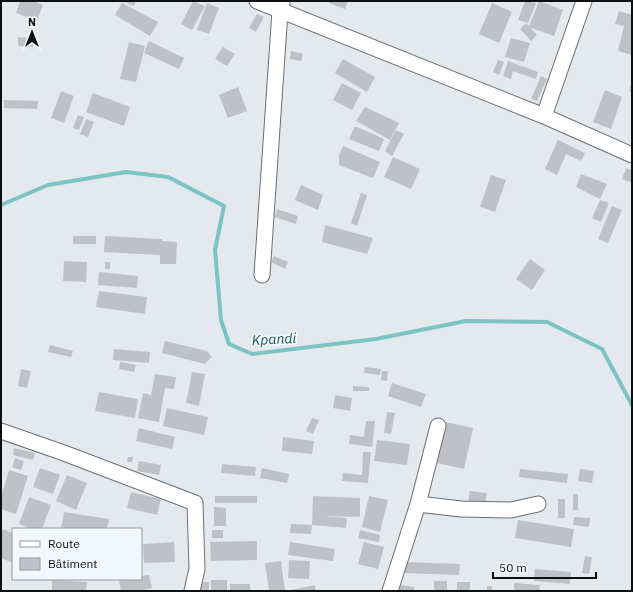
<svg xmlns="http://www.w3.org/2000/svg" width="633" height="592" font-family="'IBM Plex Sans',sans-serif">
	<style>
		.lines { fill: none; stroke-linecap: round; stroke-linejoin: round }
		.stream { stroke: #7bc4c3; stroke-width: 4 }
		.building { fill: #c0c1c7 }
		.street-casing { stroke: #6a6e72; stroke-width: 17 }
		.street { stroke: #fff; stroke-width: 15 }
		.labels { text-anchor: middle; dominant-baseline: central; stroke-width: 3.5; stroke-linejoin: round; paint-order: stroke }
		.water-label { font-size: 14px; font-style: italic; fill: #165555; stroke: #f2f7fb }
	</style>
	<rect width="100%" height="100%" fill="#e4e9ee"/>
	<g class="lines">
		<path class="stream" d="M1,205L48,185L126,172L168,177L224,206L215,250L221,320L229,344L252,354L376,339L466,321L547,322L602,349L632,405"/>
	</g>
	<path class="building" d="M20,1H34L43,5L37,21L16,13Z
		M123,1H136L134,6Z
		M193,1L205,6L192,30L181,24Z
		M330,1H348L345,9L329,3Z
		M525,1L536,3L528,23L518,20Z
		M539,1L563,10L554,36L529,27Z
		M122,3L158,22L150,36L115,15Z
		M207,3L219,8L209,34L197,30Z
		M492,3L512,12L499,43L479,34Z
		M619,11L632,15V55L618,51L624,26L615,24Z
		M257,14L264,17L256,32L249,28Z
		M526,23L537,35L531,41L520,29Z
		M18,37L33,38V47L18,46Z
		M511,38L530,43L524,62L505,57Z
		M149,41L184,58L179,69L144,53Z
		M129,42L145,46L136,82L120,79Z
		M223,47L235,54L227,66L215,59Z
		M291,51L303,54L301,61L290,59Z
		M343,59L375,77L367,92L335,73Z
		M498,60L504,62L499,75L493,72Z
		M508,61L538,72L536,79L513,71L511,79L503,76Z
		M541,76L547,79L537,101L531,99Z
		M632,81V92L629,91Z
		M342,83L361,93L352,110L333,100Z
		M238,87L247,111L228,118L219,95Z
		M605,90L622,97L611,129L593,122Z
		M61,91L74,96L64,123L51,118Z
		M93,93L130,107L124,126L86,112Z
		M4,100L38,101L37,109L4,108Z
		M365,107L399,123L390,140L356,121Z
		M78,115L84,117L79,130L73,128Z
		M86,119L94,122L88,137L80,134Z
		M355,126L384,139L379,151L349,139Z
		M396,130L404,134L392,156L385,151Z
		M558,140L585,153L581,161L566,154L557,175L545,169Z
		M343,146L380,162L373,178L339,165V155Z
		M393,157L420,169L411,189L384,177Z
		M626,168L632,170V183L622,179Z
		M581,174L607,184L600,199L576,187Z
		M491,175L506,180L495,212L480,207Z
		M301,185L323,195L318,210L295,200Z
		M361,193L367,195L357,226L351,223Z
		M600,200L609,203L601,222L592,218Z
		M612,206L622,210L608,243L598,239Z
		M277,209L298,216L296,224L275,217Z
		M325,225L373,238L367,254L322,242Z
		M73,236H96V244H73Z
		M105,236L162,239V241L177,242L176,264H160V255L104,252Z
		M274,256L288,262L285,269L271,262Z
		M530,259L545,270L532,290L516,279Z
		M64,261L87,262L86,282L63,281Z
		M105,262H110V269H105Z
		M99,272L138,276L137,288L98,285Z
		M99,291L147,297L145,314L96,307Z
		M165,341L207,351L212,357L205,364L162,353Z
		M50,345L73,351L71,357L48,352Z
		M114,349L150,352L149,363L113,360Z
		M120,362L136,365L134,372L119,369Z
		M365,367L381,369L380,375L364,373Z
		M21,369L31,371L27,388L18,386Z
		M382,371H388L387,381L381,380Z
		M192,372L205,374L199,406L186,403Z
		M155,374L176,377L174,389L165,388L159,422L138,418L143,393L151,395Z
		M392,383L426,394L421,407L388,396Z
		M353,386L369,387V391H353Z
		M99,392L138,399L135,418L95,411Z
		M335,395L352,398L350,411L333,408Z
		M167,408L208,417L204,435L163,426Z
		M387,412L395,413L391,434L384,433Z
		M312,418L319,420L313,434L306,431Z
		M366,421H375L372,447L349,444L350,435L364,437Z
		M446,422L473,428L464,469L437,463Z
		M139,428L175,437L172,449L136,441Z
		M283,437L314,441L312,454L282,451Z
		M377,440L410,444L407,465L374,461Z
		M14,448L35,453L33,460L13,455Z
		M363,452H371L368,483L342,481L343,473L362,475Z
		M128,457H133L132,462H127Z
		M15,458L24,461L21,470L12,467Z
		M139,461L161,465L159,475L137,471Z
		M222,464L256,467L255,476L221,473Z
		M40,468L60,475L53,494L33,487Z
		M262,468L289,474L287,483L260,478Z
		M520,469L568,474L567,483L519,477Z
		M580,469L594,471L592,483L578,481Z
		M9,470L28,476L16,514L1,509V497Z
		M67,475L87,483L76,510L56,501Z
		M470,491L487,493L485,504L468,502Z
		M131,492L161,499L157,515L127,508Z
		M573,494H578V510H573Z
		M215,496H257V503H215Z
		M313,496L360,498V517L322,516L347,518L346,528L312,525Z
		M369,496L388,500L380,532L362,527Z
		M29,497L51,505L42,529H32L19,524Z
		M558,499H565V518H558Z
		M214,507L226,508V526H214Z
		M64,512L109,519L107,529H61Z
		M574,517L590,518L589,527L573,525Z
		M518,520L574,529L571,547L515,538Z
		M291,524L312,525L311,534L290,533Z
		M3,529L13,533V563L1,558V534Z
		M212,530H223V538H212Z
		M360,530L380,535L379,542L358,538Z
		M257,541V560L211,561L210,542Z
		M174,542L175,562L144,563L143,544Z
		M290,542L335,549L333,561L288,555Z
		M364,542L384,547L378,569L358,564Z
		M585,556L592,557L589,574L582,573Z
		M289,560L310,561L309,579L288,578Z
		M281,561L285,591H269L265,563Z
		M404,562L460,564L459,575L404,573Z
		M535,569L571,572L570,584L534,581Z
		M149,575L152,588L140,591H121L119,581L129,579H141V576Z
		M52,580L87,582L86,591H52Z
		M211,580H227V591H211Z
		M434,581H447V591H434Z
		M200,582H209V591H200Z
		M457,582H470V591H457Z
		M514,583L540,585L539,591L514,590Z
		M230,584H250V591H230Z
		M315,585L316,591H291V590Z
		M399,585L414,587V591H398Z
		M487,586H492V591H487Z"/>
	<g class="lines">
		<defs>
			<path id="street" d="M257,1L544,116
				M584,1L544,116L632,155
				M262,275L280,11L282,3
				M1,431L64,453L195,503L197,569L192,591
				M418,504L461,509L511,510L538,504
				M390,591L418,504L438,426"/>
		</defs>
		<use href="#street" class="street-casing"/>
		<use href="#street" class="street"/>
	</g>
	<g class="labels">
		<g class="water-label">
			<text transform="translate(274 339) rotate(-3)">Kpandi</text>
		</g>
	</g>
	<rect width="633" height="592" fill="none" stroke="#0d0f10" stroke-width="4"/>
	<rect x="12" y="528" width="130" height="52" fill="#f2f7fb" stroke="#969a9d"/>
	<rect x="20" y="541" width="20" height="6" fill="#ffffff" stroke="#969a9d"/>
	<text x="48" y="548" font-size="12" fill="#0d0f10">Route</text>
	<rect x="20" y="558" width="20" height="12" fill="#c0c1c7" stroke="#969a9d"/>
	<text x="48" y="568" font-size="12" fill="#0d0f10">Bâtiment</text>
	<g transform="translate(32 32)" stroke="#f2f7fb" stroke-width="3" paint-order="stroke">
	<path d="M0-3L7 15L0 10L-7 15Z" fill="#0d0f10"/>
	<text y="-6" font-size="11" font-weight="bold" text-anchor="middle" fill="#0d0f10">N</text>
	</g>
	<path d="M493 572v6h103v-6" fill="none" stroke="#0d0f10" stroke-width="2"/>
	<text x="499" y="572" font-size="12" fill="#0d0f10" stroke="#f2f7fb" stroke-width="3" paint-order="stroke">50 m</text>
</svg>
